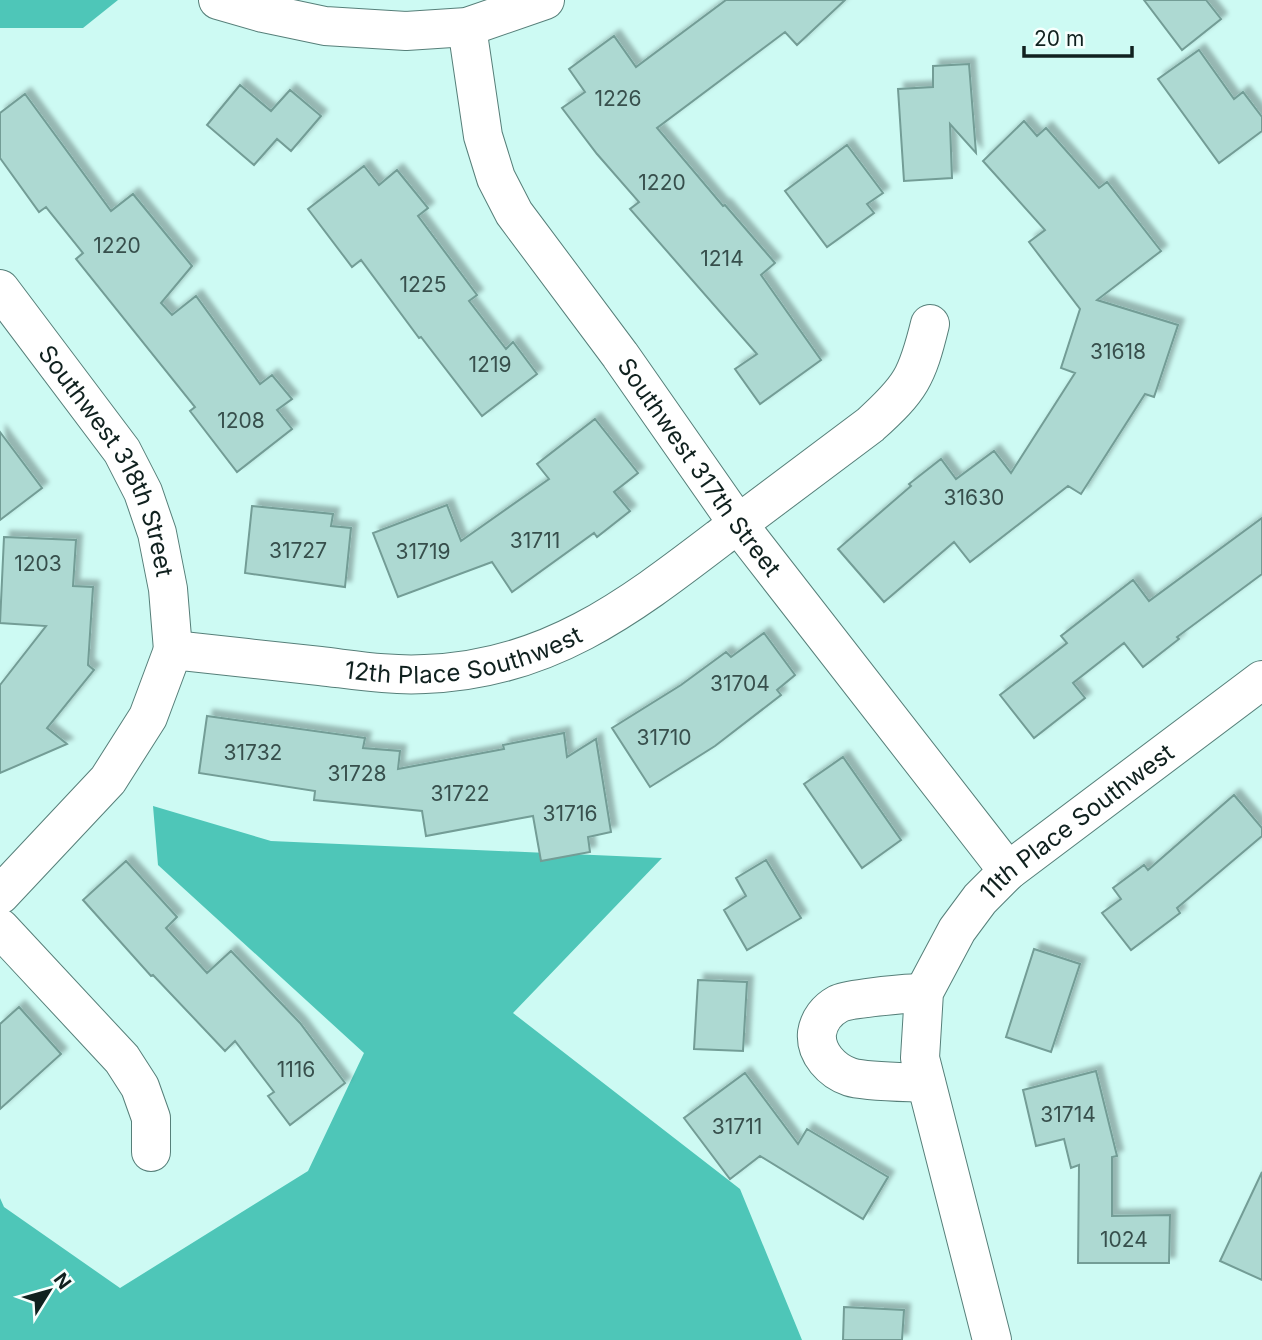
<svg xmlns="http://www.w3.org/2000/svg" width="1262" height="1340" font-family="Inter,sans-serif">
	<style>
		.forest { fill: #4ec6b8 }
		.building { fill: #add9d2; stroke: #739d96; stroke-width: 2; filter: url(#shadow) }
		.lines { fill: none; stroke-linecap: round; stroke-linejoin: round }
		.street-casing { stroke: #567f79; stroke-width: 40 }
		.street { stroke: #fff; stroke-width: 38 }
		.labels { text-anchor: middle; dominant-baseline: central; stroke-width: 6; stroke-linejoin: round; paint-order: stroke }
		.number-label { font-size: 21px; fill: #374f4c }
		.street-label { font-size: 24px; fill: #10211f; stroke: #f6fffd }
	</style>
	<defs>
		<filter id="shadow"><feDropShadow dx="6" dy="-6" stdDeviation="2" flood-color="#0004"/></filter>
	</defs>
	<rect width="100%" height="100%" fill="#cdfaf3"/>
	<path class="forest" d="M0,0H118L83,28H0Z
		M153,806L271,841L662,858L513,1013L740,1189L802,1340H0V1198L4,1207L120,1288L308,1171L364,1053L158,865Z"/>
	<path class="building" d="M726,0H845L797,45L785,32L657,128L723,206L725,205L775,263L761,275L821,360L760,404L735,369L757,354L630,209L639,202L597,154L562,108L585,92L569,69L614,36L636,67Z
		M1144,0H1206L1221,19L1182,50Z
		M1199,50L1234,99L1243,92L1262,117V131L1219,163L1158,79Z
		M969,64L976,153L950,124L952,178L904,181L898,89L933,87V66Z
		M240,85L271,111L290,90L321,116L291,151L277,139L254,165L207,125Z
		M25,94L111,211L133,194L192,266L161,303L172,315L196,296L260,384L272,375L292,399L277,410L292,429L237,472L190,411L195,407L76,259L83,253L46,207L39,212L0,158V113Z
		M1024,121L1037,136L1046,128L1099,188L1107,182L1161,251L1097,300L1178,325L1154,397L1145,394L1081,494L1068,486L970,562L954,542L884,602L838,549L911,486L909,484L941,459L956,479L994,451L1011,473L1075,373L1061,368L1080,309L1029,242L1045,230L983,161Z
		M847,145L883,193L867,204L874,213L827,247L785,191Z
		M364,166L379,185L397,170L428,208L418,216L477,295L469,301L506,349L513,342L537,374L482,416L421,337L419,338L361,260L352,267L308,209Z
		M595,419L638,473L614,492L630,511L597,537L594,533L512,592L492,562L398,597L373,533L447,505L461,541L549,479L537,464Z
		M0,432L42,488L0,520Z
		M252,506L333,514L331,526L351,528L345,587L245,573Z
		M1262,518V574L1177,637L1179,639L1143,667L1124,643L1073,683L1085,698L1034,738L1000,695L1067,643L1061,636L1133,580L1149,601Z
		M4,537L76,540L73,586L93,587L88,665L94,670L47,728L67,744L0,773V685L46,626L0,623Z
		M764,633L795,675L777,690L781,695L715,746L650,787L612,728L681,685L726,652L731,657Z
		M207,716L365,738L363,748L400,751L398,769L504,749L503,745L564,733L567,757L596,739L611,832L588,837L590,852L541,861L533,816L426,836L422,811L314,800L315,791L199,773Z
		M843,757L901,840L862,868L804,784Z
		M1234,795L1262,828V836L1177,908L1180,913L1131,950L1102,913L1121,899L1113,888L1144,865L1148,870Z
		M766,860L801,918L747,950L724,910L746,896L736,878Z
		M126,861L177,917L166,928L207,973L231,951L300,1023L345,1083L290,1125L268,1096L274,1092L235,1041L225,1051L153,975L151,976L83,900Z
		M1034,949L1080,964L1051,1052L1006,1037Z
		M698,980L747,982L743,1051L694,1049Z
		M19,1007L61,1054L0,1109V1024Z
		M1096,1071L1117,1156L1112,1157V1216L1170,1215L1169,1263H1078L1079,1165L1071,1168L1064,1139L1036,1146L1023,1090Z
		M745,1073L798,1144L807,1129L888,1177L863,1219L760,1156L730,1179L684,1118Z
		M1262,1172V1280L1220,1261Z
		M844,1307L904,1310L902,1340H843Z"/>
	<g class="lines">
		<defs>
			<g id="street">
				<path d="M218,0L263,13L325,26L406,31L467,27L545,0"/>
				<path id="s1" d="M467,27L483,136L496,178L514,213L620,355L738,524L1008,871"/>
				<path id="s2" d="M0,289L122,451L143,492L157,533L168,589L173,650"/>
				<path id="s3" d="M0,895L108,780L148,717L173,650C222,655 271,661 320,666C355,670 391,676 425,674C548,670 629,607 722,536C772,499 821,462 870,425C911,388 917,377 930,324"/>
				<path d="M0,928L122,1059L140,1087L151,1118V1152"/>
				<path d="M924,992C908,994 849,998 838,1004C827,1010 819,1020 817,1033C815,1053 832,1071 850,1077C865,1082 909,1082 926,1083"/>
				<path id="s4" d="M992,1340L920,1058L924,992L957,930L980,899L1008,871L1262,680"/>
			</g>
		</defs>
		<use href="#street" class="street-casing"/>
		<use href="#street" class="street"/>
	</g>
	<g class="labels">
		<g class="number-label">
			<text x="618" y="98">1226</text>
			<text x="662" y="182">1220</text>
			<text x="117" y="245">1220</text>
			<text x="722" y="258">1214</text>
			<text x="423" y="284">1225</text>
			<text x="1118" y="351">31618</text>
			<text x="490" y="364">1219</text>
			<text x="241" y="420">1208</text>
			<text x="974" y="497">31630</text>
			<text x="535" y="540">31711</text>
			<text x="298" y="550">31727</text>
			<text x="423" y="551">31719</text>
			<text x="38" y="563">1203</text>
			<text x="740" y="683">31704</text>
			<text x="664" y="737">31710</text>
			<text x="253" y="752">31732</text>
			<text x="357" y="773">31728</text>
			<text x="460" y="793">31722</text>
			<text x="570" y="813">31716</text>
			<text x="296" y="1069">1116</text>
			<text x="1068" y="1114">31714</text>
			<text x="737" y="1126">31711</text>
			<text x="1124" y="1239">1024</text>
		</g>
		<g class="street-label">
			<text stroke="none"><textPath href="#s2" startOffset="205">Southwest 318th Street</textPath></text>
			<text stroke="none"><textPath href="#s1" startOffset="508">Southwest 317th Street</textPath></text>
			<text stroke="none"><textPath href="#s3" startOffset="598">12th Place Southwest</textPath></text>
			<text stroke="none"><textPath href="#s4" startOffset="590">11th Place Southwest</textPath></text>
		</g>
	</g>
	<g transform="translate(49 1291) rotate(53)" stroke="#f6fffd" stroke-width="5" paint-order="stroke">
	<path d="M0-5L12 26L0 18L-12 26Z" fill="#10211f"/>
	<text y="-10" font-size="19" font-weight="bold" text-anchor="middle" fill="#10211f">N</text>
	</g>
	<path d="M1024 46v10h108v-10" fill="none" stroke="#10211f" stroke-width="3.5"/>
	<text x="1034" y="46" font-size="21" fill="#10211f" stroke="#f6fffd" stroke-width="5" paint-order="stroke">20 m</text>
</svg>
